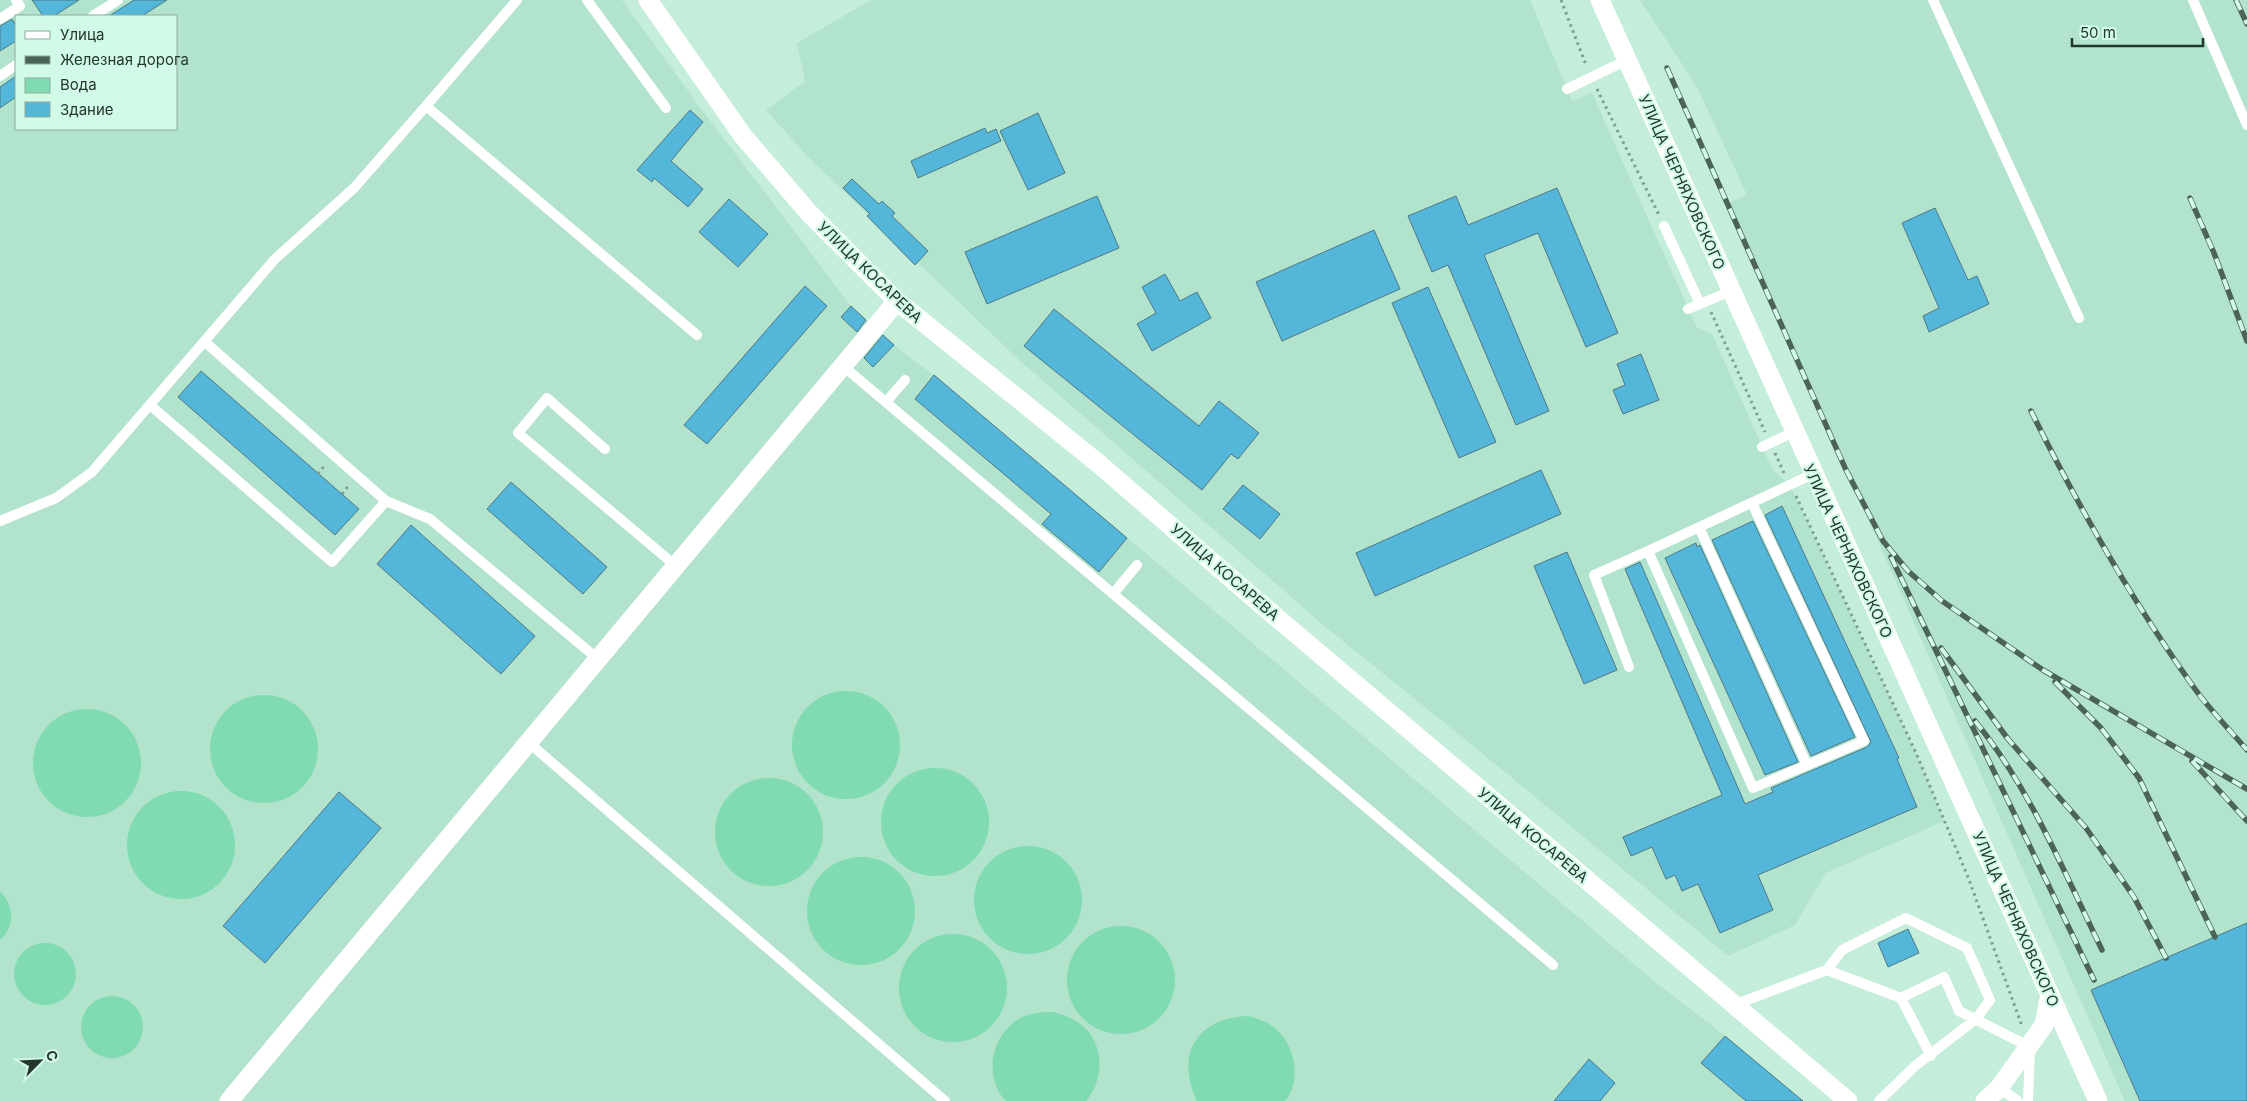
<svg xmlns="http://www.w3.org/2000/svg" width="2247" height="1101" font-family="Inter,sans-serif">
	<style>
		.built { fill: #b2e3cc; fill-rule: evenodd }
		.water { fill: #80dab2 }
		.building { fill: #54b6d8; stroke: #4e7888 }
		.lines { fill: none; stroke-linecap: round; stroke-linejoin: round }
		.path { stroke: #7e9d8e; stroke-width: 3; stroke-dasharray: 2.5 4; stroke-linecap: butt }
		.lane { stroke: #fff; stroke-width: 10 }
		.street { stroke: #fff; stroke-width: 19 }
		.rail-casing { stroke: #4c6358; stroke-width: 5.5 }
		.rail { stroke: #d1fbe6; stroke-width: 4; stroke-dasharray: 11; stroke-linecap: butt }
		.labels { text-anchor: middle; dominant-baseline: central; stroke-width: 4.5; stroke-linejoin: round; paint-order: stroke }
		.street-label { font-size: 15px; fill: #25362e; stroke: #d1fbe6 }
	</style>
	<rect width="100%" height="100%" fill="#c4eed9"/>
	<path class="built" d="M0,0H622L696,102L851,306L894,345L934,375L1654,981L1725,1036L1803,1101H0ZM16,16H176V129H16Z
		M871,0H1530L1572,101L1592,93L1697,328L1712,334L1772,469L1790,485L1916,753L1944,821L1826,873L1795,925L1728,956L1466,740L1329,630L1019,360L807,156L766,110L805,81L797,43Z
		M1640,0H2247V1101H2125L1859,498L1726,204L1747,195L1697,87Z"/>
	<path class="water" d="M792 745a54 54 0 1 1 108 0a54 54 0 1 1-108 0Z
		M210 749a54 54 0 1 1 108 0a54 54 0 1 1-108 0Z
		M33 763a54 54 0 1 1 108 0a54 54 0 1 1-108 0Z
		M881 822a54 54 0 1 1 108 0a54 54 0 1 1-108 0Z
		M715 832a54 54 0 1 1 108 0a54 54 0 1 1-108 0Z
		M127 845a54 54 0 1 1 108 0a54 54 0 1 1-108 0Z
		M974 900a54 54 0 1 1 108 0a54 54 0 1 1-108 0Z
		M807 911a54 54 0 1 1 108 0a54 54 0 1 1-108 0Z
		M0,891C14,906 16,926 0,940Z
		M1067 980a54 54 0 1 1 108 0a54 54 0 1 1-108 0Z
		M899 988a54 54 0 1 1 108 0a54 54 0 1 1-108 0Z
		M14 974a31 31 0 1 1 62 0a31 31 0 1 1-62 0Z
		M81 1027a31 31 0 1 1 62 0a31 31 0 1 1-62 0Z
		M1053,1012C1064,1015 1075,1019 1084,1027C1105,1047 1104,1080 1086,1101H1006C983,1078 991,1035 1019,1019C1029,1013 1041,1012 1053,1012Z
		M1248,1016C1259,1019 1271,1023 1279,1032C1296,1049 1301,1082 1285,1101H1197C1175,1055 1196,1018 1248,1016Z"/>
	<path class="building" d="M32,0H79L54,16H43Z
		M134,0H167L142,16H109Z
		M12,19L16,26V41L0,51V26Z
		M16,76V97L0,108V87Z
		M690,110L703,122L671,161L703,189L688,207L654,178L652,182L637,170Z
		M1038,113L1065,173L1028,190L1000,131Z
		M985,128L987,133L996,129L1001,141L918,178L911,161Z
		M852,179L879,204L882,201L895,213L892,216L928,251L915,265L867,216L870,214L843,188Z
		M1557,188L1618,333L1586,347L1538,233L1484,255L1549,411L1516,425L1448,265L1432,272L1408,216L1456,196L1468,225Z
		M1097,196L1119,248L987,304L965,252Z
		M729,199L768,234L738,267L699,232Z
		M1935,208L1968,280L1977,276L1989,304L1929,332L1923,316L1939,308L1902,223Z
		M1374,230L1400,289L1282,341L1256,282Z
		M1165,274L1180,301L1197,292L1211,318L1152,351L1137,324L1156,313L1142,287Z
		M805,286L827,306L707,444L684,425Z
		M1428,287L1496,442L1459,458L1392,303Z
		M851,306L866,320L857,332L841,317Z
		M1054,309L1199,426L1219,401L1259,433L1238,459L1231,454L1202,490L1024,346Z
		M883,335L894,345L873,367L864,358Z
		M1641,354L1659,400L1623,414L1613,390L1625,385L1617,364Z
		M201,371L359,509L335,535L178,397Z
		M934,375L1127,538L1099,572L1042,524L1051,514L915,399Z
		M1541,470L1561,514L1375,596L1356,553Z
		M511,482L607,567L583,594L487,509Z
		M1243,485L1280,514L1260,539L1223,509Z
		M1782,506L1899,758L1897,759L1917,807L1758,875L1773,910L1720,933L1698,884L1682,891L1675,875L1666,879L1652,847L1631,856L1623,837L1722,795L1625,569L1640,562L1745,804L1773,792L1771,788L1867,747L1871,742L1765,515Z
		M1753,521L1855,737L1811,756L1712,540Z
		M411,525L535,636L501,674L377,564Z
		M1696,543L1697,547L1700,545L1798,762L1765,775L1665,558Z
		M1567,552L1617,670L1584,684L1534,566Z
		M339,792L381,828L265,963L223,926Z
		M2247,923V1101H2140L2091,990Z
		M1908,929L1919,953L1888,967L1878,943Z
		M1725,1036L1803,1101H1746L1701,1063Z
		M1589,1059L1615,1083L1600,1101H1554Z"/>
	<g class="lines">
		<path class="path" d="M1561,0L1586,65
			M1597,89L1659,215
			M1711,312L1765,432
			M1775,453L1784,473
			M318,474L325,465
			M342,494L349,485
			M1796,496L1916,753L1968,877L2022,1026"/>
		<path class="lane" d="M587,0L666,108
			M1933,0L2079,318
			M2193,0L2247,125
			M93,16L118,0
			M0,19L20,6L16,0
			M0,76L16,65
			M1567,89L1627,60
			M426,106L517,0
			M1664,226L1700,304
			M1688,309L1731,291
			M205,342L386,501L430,519L598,659
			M843,366L1553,965
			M886,402L905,380
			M150,405L332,562L386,501
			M1762,447L1794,432
			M605,449L547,398L518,433L676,566
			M1752,503L1864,741L1753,788L1648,551L1813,474
			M0,521L56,498L92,472L275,259L354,188L426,106L697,335
			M1699,527L1807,765
			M1113,594L1137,565
			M1629,667L1594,575L1648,551
			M528,742L945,1101
			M1827,970L1842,950L1906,918L1967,948L1990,1000L1976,1019L1915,1066L1879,1101
			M1901,998L1931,1056
			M1734,1005L1827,970L1901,998L1944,977L1959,1011L2030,1047L2028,1101
			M1999,1088L2018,1101"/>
		<path class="street" d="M648,0L743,136L809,213L897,301L1099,464L1256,600L1848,1101
			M1600,0L2098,1101
			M229,1101L897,301
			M1985,1101L1999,1088L2044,1025L2050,994"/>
		<defs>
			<path id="rail" d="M2236,0L2247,24
				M1667,68L1846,470L1883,541L1908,571L1942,601L2043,670L2247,789
				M2190,198L2214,253L2247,341
				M2031,411C2079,508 2132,601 2195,689C2210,710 2230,730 2247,750
				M1891,557L2094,980
				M1941,648L2008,739L2086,828L2134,897L2166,958
				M2055,682L2101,728L2139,778L2215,937
				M1975,721C2030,788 2064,872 2102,950
				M2192,761L2247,821"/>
		</defs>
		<use href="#rail" class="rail-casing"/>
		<use href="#rail" class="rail"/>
	</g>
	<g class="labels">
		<g class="street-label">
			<text transform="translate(1682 182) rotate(66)">УЛИЦА ЧЕРНЯХОВСКОГО</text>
			<text transform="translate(870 272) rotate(44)">УЛИЦА КОСАРЕВА</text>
			<text transform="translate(1848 551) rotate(65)">УЛИЦА ЧЕРНЯХОВСКОГО</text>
			<text transform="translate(1225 572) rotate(41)">УЛИЦА КОСАРЕВА</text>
			<text transform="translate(1533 835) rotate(40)">УЛИЦА КОСАРЕВА</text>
			<text transform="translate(2016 919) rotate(66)">УЛИЦА ЧЕРНЯХОВСКОГО</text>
		</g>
	</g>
	<rect x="15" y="15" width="162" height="115" fill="#d1fbe6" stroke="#8cac9c"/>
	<rect x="25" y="31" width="25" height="8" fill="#ffffff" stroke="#8cac9c"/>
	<text x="60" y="40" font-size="15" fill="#25362e">Улица</text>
	<rect x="25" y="56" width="25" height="8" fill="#4c6358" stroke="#8cac9c"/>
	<text x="60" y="65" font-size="15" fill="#25362e">Железная дорога</text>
	<rect x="25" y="78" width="25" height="15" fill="#80dab2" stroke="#8cac9c"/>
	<text x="60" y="90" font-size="15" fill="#25362e">Вода</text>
	<rect x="25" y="102" width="25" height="15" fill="#54b6d8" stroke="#8cac9c"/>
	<text x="60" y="115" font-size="15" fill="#25362e">Здание</text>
	<g transform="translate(40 1061) rotate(66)" stroke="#d1fbe6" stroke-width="4" paint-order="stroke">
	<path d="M0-4L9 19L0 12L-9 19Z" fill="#25362e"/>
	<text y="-8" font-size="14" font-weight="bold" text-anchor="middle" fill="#25362e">С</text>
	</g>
	<path d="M2072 38v8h131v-8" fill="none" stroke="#25362e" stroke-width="2.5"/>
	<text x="2080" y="38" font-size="15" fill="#25362e" stroke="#d1fbe6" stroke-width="4" paint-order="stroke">50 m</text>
</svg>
